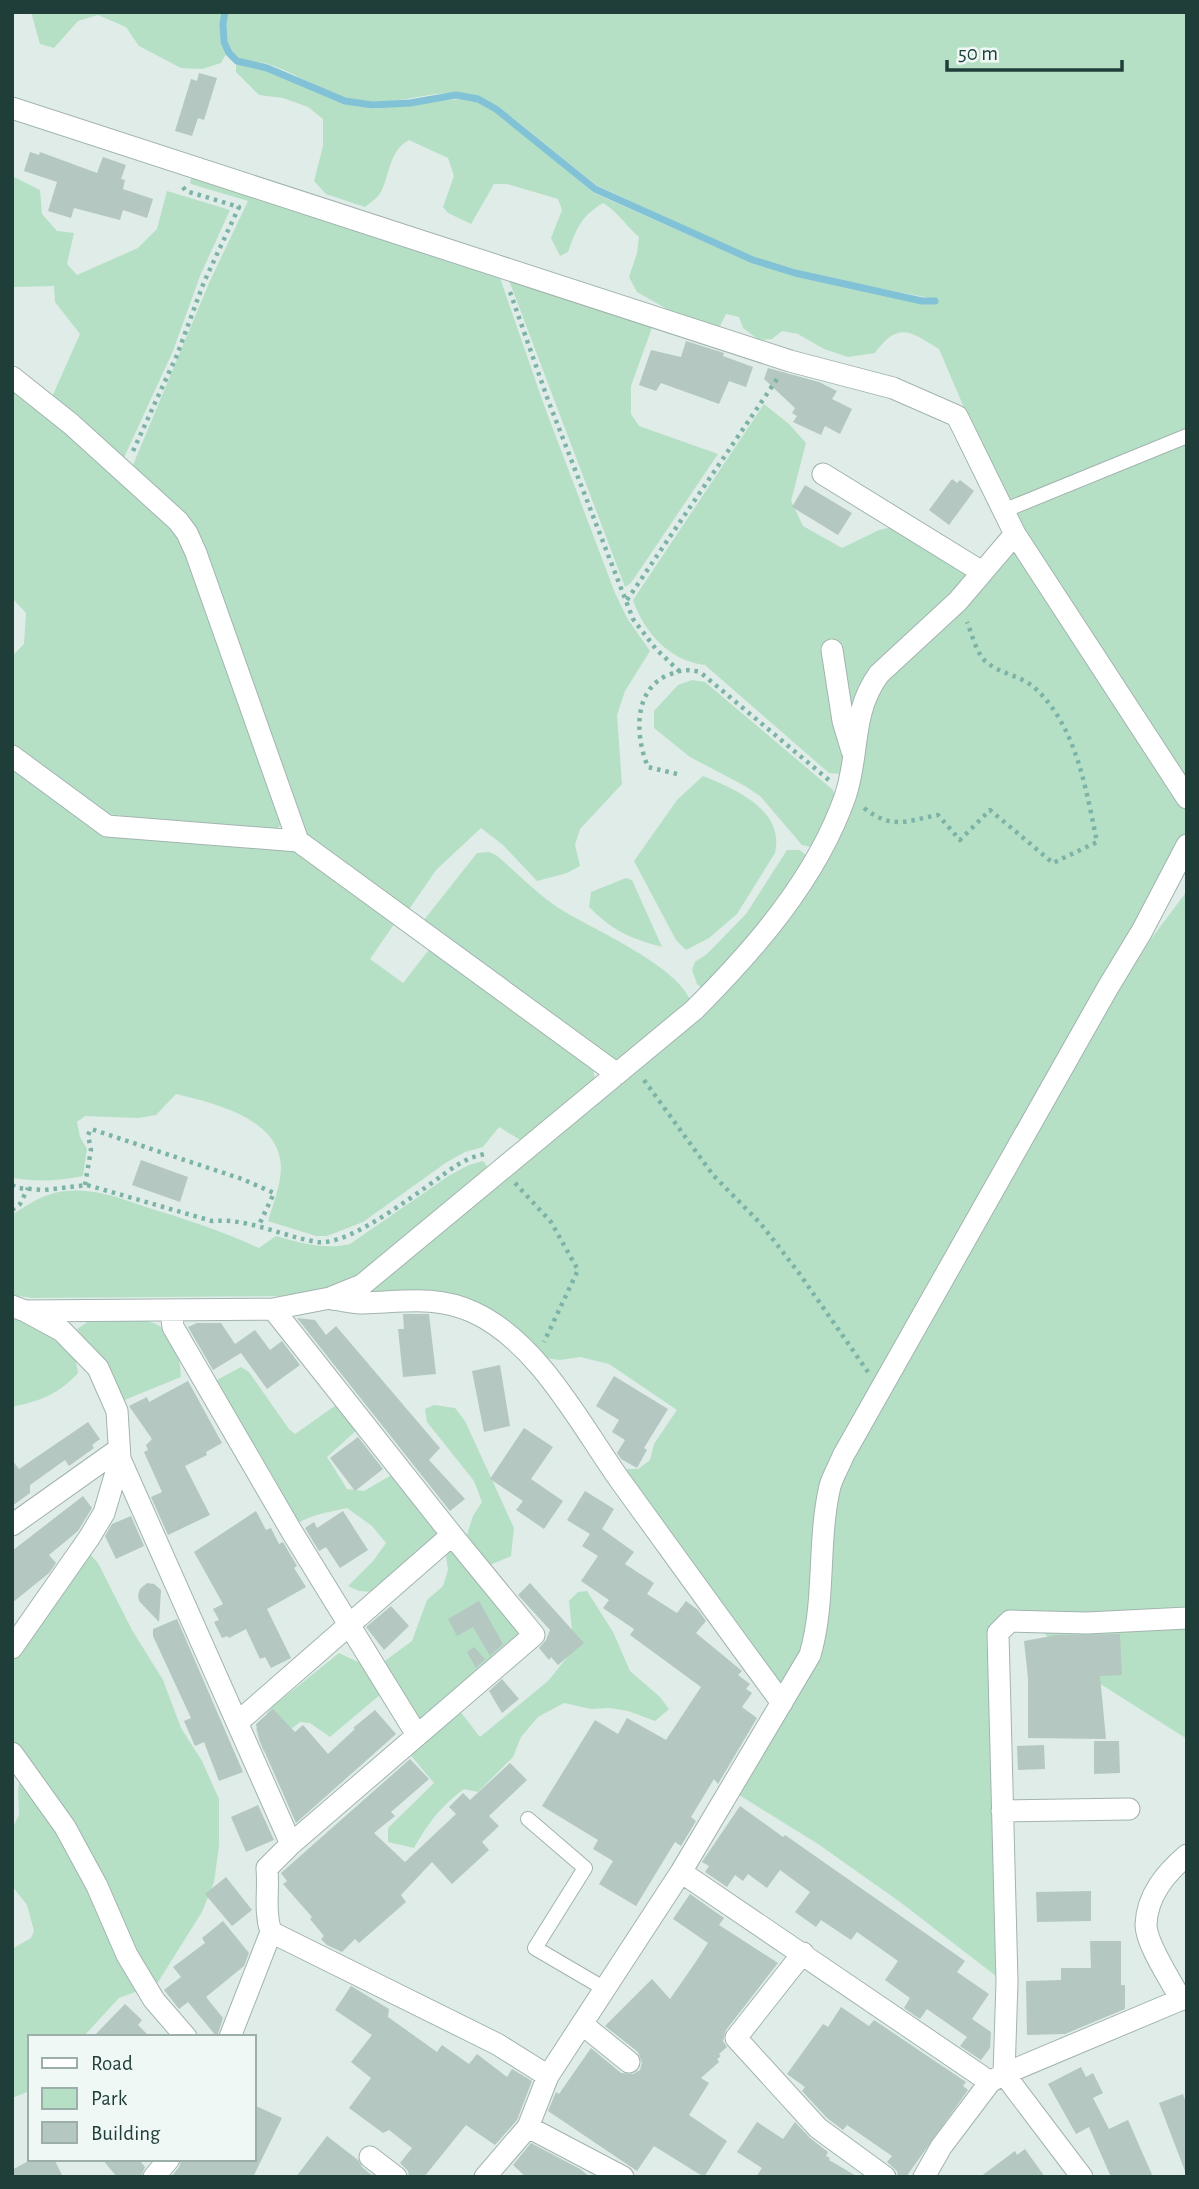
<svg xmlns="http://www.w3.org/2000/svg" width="1199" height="2189" font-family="'Alegreya Sans',sans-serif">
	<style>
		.green { fill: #b6e0c5 }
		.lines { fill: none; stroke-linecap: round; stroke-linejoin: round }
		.stream { stroke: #81c2d7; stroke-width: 7 }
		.building { fill: #b4c7c1 }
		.lane-casing { stroke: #a2b4b0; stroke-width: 16 }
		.street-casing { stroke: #a2b4b0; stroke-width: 23 }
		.path { stroke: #7db3a7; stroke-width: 4.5; stroke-dasharray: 3.5 5; stroke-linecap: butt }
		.lane { stroke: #fff; stroke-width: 14 }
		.street { stroke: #fff; stroke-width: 21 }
	</style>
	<rect width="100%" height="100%" fill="#dfece8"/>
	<path class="green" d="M31,12H223L220,40L226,54L221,63L202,69L181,68L139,46L126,27L98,15L78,21L54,48L40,44Z
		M228,12H1187V432L1017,501L1003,499L939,349C910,331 898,321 875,353L848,357L824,349L798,334L782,331L772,339L759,340L743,328L739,317L726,314L719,328L667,309L637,292L629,277L637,253L639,237C626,226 618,212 603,203C580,217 577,228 568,252L560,256L551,238L562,210L558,199L507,184H494L471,224L448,213L443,207L454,176L448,158L409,140C390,150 390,172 382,190C379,197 371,202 365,207L326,194L314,181L323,146V119L308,107L283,98L259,95L236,72V64L267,71L345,104L372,109L459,99L477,102L496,112L594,193L752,263L796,276L925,304L939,300L795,271L754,258L596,185L498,106C449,80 423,102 373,102C336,102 302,75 268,64C256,60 242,63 233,53C224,42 226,25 228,12Z
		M194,172L498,272L544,405L615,593L627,618L650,651L625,691L617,715L622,784L580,829L575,845L580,866L567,873L537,881L503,845L481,828L436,870L408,911L303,835L202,552L130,472L209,283L248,201L191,184L190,182Z
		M12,176L40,190L42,214L57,231L74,233L67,264L77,275L138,248L157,229L167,191L230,210L200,276L173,351L122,462L51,399L80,334L55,302L54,286L12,287Z
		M507,275L654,322L631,386V414L639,426L718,454L631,583L625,587Z
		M12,389L121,480L173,527L185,543L282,824L273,832L105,814L12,744V656L24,644L26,613L12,598Z
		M764,404L789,424L806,443L791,501L803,526L842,548L879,530L896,526L969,575L875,669L843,774L829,773L705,665C669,661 644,632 633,600Z
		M1187,440V785L1030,542L1014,513Z
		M1017,548L1187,807V829L1132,937L835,1457L809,1634L784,1688L714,1602L626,1469H638L650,1460L654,1444L677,1410L609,1364L580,1357L560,1360L546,1358L484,1313L359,1297L614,1085L817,870L877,689Z
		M692,680L705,682L833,790L837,800L815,848L802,845L760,796L745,786L690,757L654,728V711L678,685Z
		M12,765L105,833L293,851L397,920L370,959L403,983L431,947L593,1066L595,1083L522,1141L499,1127L483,1147L465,1152L447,1162L363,1222L327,1236H316L268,1221C273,1204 281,1185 281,1167C280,1118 213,1103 176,1094L156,1115L138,1118L85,1116L77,1122L80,1137L87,1149L83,1176C58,1181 37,1182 12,1178Z
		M703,776C735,789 785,810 775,853L737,914L709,938L686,950L676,940L634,861L677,800Z
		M787,850H800L809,858L766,920L704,990L697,984L692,970L695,962L707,954L746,914Z
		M489,852L496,855C516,872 535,892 557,907C591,929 678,965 691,1002L621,1060L612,1061L424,920L477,853Z
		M626,878L632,880L662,947C629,938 613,931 589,907L591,892Z
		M1187,891V1739L1080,1671L1025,1613L1001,1615L988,1628L996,1976L900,1902L818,1844L736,1793L818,1652L831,1516L839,1487L850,1459L1112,991Z
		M483,1161L489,1169L361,1274L333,1287L290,1296L32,1298L12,1295V1215C30,1203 45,1193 66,1191C94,1188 120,1198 146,1207C185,1219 222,1231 259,1248L276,1236C301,1243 324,1250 350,1244L450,1175L469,1165Z
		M12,1315L56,1337L75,1356L78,1373C59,1394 40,1401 12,1407Z
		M95,1317C146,1318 178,1315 181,1377L122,1401L93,1350L77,1329Z
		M241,1367L249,1372L289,1429L295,1434L339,1403L359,1428L327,1457L347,1489L364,1491L395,1473L441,1535L373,1592L359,1591L348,1586L373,1561L386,1543L372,1526L347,1508C329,1512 309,1515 295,1525L213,1382Z
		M434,1405L455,1408L465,1421L514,1528L511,1556L490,1565L467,1535L473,1516L482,1502L474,1481L427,1422L425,1409Z
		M453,1543L525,1634L416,1722L378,1666L412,1641L427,1600L443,1586L448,1570L446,1556Z
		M88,1552L98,1563L132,1630L163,1680L181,1728L202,1761L219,1799V1846L214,1882L202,1912L155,1987L37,1775L12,1742V1661L39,1617Z
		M587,1591L613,1632L630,1671L660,1697L669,1709L655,1721L628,1711L610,1708L591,1709L564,1703L538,1717L521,1737L513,1757L478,1792L464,1789C440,1807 429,1822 414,1848L388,1842V1828L434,1783L408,1752L456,1706L480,1737L548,1681L574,1649L569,1601L578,1592Z
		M339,1653L360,1663L381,1694L330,1737L310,1723L300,1722L263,1751L256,1729L271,1708Z
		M22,1770L143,1989L119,1998L83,2037H30V2091L12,2098V1949L31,1938L34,1931L27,1905L12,1886V1829L19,1815L18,1790Z"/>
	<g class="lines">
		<path class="stream" d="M225,12L223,24L224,42L229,53L237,61L267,68L345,101L372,105L410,103L456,95L478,99L496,109L595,189L753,260L795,273L922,301H935"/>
	</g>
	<path class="building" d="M199,73L217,78L204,120L198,118L192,136L175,131L191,79L197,81Z
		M30,152L39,155L40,152L97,173L103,157L126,165L121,179L125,180L123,189L153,199L147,218L123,210L120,220L74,208L71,218L48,211L57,182L24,171Z
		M686,341L724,353L723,356L753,367L746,387L729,381L719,404L661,383L656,391L639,385L651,350L681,357Z
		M768,368L819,382L837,391L832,399L852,409L840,434L825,426L821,435L793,422L797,416L792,413L795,408L764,379Z
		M952,479L957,483L960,480L974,491L949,525L929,510Z
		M805,485L852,513L838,535L792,507Z
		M141,1160L188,1177L180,1202L132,1185Z
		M403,1314H429L436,1374L403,1377L398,1329H404Z
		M297,1318L315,1320L326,1335L336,1326L440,1448L429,1460L465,1499L450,1511Z
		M197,1323H221L235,1344L255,1330L270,1350L282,1341L300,1365L267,1389L241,1353L213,1370L188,1327Z
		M500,1365L510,1426L484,1432L472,1371Z
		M614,1376L668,1409L644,1448L647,1450L637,1468L621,1459L617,1453L625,1440L612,1432L619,1420L596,1406Z
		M188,1381L222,1443L206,1452L207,1455L185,1466L210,1515L168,1535L151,1497L162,1492L144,1452L148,1450L146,1445L152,1439L129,1406L147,1397L149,1402Z
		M88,1422L100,1439L92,1445L94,1448L69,1466L65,1460L30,1485V1493L12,1506V1460L19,1469Z
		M524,1428L553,1447L531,1479L563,1501L544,1529L516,1510L523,1501L490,1479Z
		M358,1437L383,1469L355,1491L330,1458Z
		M585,1491L614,1509L602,1529L634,1552L625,1564L654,1583L647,1594L677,1613L686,1601L698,1610L706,1621L696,1633L742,1671L738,1675L750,1684L746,1689L752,1693L742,1707L757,1718L718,1784L714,1779L691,1817L696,1821L681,1846L675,1842L636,1906L599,1884L613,1861L593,1849L598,1840L542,1806L595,1720L618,1734L627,1718L666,1740L701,1687L630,1635L634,1629L603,1608L609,1600L581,1581L598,1556L582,1546L590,1534L567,1520Z
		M83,1496L92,1508L78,1531L49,1555L56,1563L49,1573L12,1603V1551Z
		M256,1511L266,1530L271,1528L279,1544L283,1542L297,1566L294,1568L306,1587L267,1609L291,1658L271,1668L265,1657L260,1659L246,1629L229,1638L227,1636L222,1638L214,1622L219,1620L213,1609L223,1604L194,1552Z
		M343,1511L368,1550L340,1568L326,1547L319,1551L305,1528L314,1522L317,1528Z
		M131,1516L144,1546L116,1559L105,1536L112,1524Z
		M147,1583L154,1584L161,1590L159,1622L139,1601L138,1595L140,1589Z
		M530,1583L584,1643L558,1665L551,1657L549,1660L539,1648L546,1640L550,1630L518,1595Z
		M479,1601L503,1644L490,1656L473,1627L457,1636L448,1619Z
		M391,1606L409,1626L384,1650L366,1627Z
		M177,1619L243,1772L219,1781L204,1742L195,1746L184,1721L191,1718L153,1636V1629Z
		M1120,1634L1122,1675L1100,1676L1106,1739L1028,1738V1678L1024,1641L1057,1635Z
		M474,1647L485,1659L476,1668L467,1652Z
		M502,1679L519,1699L502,1713L489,1691Z
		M273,1709L295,1732L303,1725L328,1754L355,1729L353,1728L375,1710L396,1734L296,1823L259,1739L256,1724Z
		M1094,1741H1119L1120,1773L1094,1774Z
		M1044,1745L1045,1769L1018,1770L1017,1746Z
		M410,1759L429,1779L391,1812L395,1816L374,1833L405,1862L456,1814L449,1807L463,1793L470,1800L510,1763L527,1780L489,1816L499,1826L482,1842L489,1850L452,1884L432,1862L401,1895L406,1902L359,1943L355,1939L342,1952L327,1945L321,1939L324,1936L310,1919L312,1917L283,1884L287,1881L281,1873Z
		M258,1805L274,1840L246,1852L231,1817Z
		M740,1806L783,1837L785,1835L965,1961L957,1972L989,1994L972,2019L991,2032L990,2048L981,2060L960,2046L967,2037L927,2009L920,2019L904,2008L910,1998L885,1980L898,1961L857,1932L851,1940L821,1920L816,1927L795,1912L810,1892L780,1870L767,1888L748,1874L743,1881L735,1875L727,1887L705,1872L709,1866L702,1862Z
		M226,1877L252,1910L232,1926L205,1894Z
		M1091,1891V1921L1037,1922L1036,1892Z
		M690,1894L724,1918L719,1925L778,1963L726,2030L723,2041L727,2047L719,2054L721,2056L717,2059L719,2062L701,2078L709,2083L689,2115L727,2141L704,2177L654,2146L637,2171L548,2111L556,2092L559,2094L591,2048L621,2073L633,2074L640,2070L642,2063L638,2052L605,2026L652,1979L670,1999L695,1963L708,1943L673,1919Z
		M223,1921L249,1953L244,1966L206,1997L223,2018L217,2037L188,2002L179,2009L164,1990L181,1977L173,1967L205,1943L202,1938Z
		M1090,1941H1121V1985H1125V2009L1065,2034L1027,2035L1026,1981L1061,1980V1968H1091Z
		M351,1986L389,2009L388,2017L437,2052L442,2045L469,2064L477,2054L507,2077L512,2069L532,2081L517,2120L495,2145L466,2125L424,2177H409L408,2171L400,2163L412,2148L389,2130L383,2133L349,2108L371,2078L351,2062L372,2035L335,2010Z
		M125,2004L142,2020L138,2025L150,2037H93Z
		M841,2007L869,2026L874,2020L966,2082L963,2086L968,2090L906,2177H898L897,2171L887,2162L892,2156L847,2125L843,2130L827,2118L802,2091L805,2087L787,2074L823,2024L828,2027Z
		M1081,2067L1086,2077L1093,2073L1103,2093L1093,2098L1109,2129L1128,2120L1153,2177H1111L1089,2127L1076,2134L1048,2084Z
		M1183,2094L1187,2106V2171H1185L1159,2103Z
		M254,2105L282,2118L253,2177H171L179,2167L182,2159H254Z
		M757,2122L783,2139L795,2122L810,2138L828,2152L826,2156L830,2158L829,2160L858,2177H756L762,2168L737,2152Z
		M327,2136L358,2160L362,2167L374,2177H296Z
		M531,2143L580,2169L590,2177H526L513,2165Z
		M1025,2149L1045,2177H980L1015,2151L1017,2155Z
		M32,2159H54L63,2177H12V2170Z
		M102,2159H138L145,2167L141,2177H117Z"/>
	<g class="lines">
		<defs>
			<path id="lane" d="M1003,511L1187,436
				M528,1819L585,1868L535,1948L605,1989"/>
			<path id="street" d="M12,108L790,361L893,388L957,416L1015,534L1187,798
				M12,377L71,424L178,521L187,533L196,553L298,841
				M823,474L982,572
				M832,650L843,721L852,751
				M12,756L107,826L298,841L617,1074
				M332,1299C342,1300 353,1303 363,1303C404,1302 435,1295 473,1312C539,1342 581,1426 622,1483C675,1556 728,1630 782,1703
				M12,1306L25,1311L273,1309L330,1298L362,1285L694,1010C755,949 816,879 845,797C860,754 850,714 879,674L958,601L1015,534
				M273,1309L452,1535L534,1635L291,1844
				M171,1310L173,1327L292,1532L417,1735
				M120,1459L291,1844L267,1868C269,1890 264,1911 271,1932L230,2037
				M12,1525L119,1449
				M12,1648L89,1538L104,1513L120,1459L117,1411L98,1368L62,1331L27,1312
				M238,1722L452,1535
				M12,1753L65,1827L97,1886L127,1955L154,2000L186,2037
				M1002,1811L1129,1809
				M681,1872L990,2082
				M271,1932L497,2044L548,2076
				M803,1953L736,2038L818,2128L885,2177
				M1181,2000C1172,1982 1146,1944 1146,1925C1147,1895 1166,1873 1187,1855
				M582,2024L629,2062
				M528,2127L623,2177
				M370,2157L396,2177
				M154,2177L169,2159
				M485,2177L528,2127L548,2076L681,1872L810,1655C826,1601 817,1542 830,1486C833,1476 839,1466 843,1456L1107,989L1142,931L1187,845
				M924,2177L941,2147L990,2082L1004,2074L1187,1997
				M1082,2177L1004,2074L1007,1982L998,1633L1010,1621L1087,1623L1187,1618"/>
		</defs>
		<use href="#lane" class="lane-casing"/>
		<use href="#street" class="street-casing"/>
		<path class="path" d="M510,292L548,400L633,619L656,649L679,671
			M133,451L177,355L204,282L239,207L186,191L182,186
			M627,600L777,379
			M677,774L648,767C635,736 633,690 668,675C681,670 687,669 700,672L830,781
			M864,808C892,830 906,821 938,815L960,840L990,810L1053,863L1097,842C1086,790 1077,728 1036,689C1022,676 1004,675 989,664C977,657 972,634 967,622
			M644,1080L713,1175L761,1224L799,1273L868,1372
			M515,1183L551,1222L578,1270L544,1342
			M12,1185L17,1188L44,1190L87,1185L212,1221C249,1218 281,1236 317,1242C351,1247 427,1185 457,1165L470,1158L484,1154
			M85,1185L91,1150L88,1135L91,1129L242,1179L274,1193L259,1225
			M12,1210L20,1204L28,1188"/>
		<use href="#lane" class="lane"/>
		<use href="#street" class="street"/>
	</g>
	<rect width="1199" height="2189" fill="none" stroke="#1f3e39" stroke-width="28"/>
	<rect x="28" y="2035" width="228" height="126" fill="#f0f8f5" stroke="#9caeaa" stroke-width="2"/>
	<rect x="42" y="2058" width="35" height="10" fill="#ffffff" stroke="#9caeaa" stroke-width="2"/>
	<text x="91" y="2070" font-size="21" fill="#1f3e39">Road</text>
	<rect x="42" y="2088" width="35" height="21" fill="#b6e0c5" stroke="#9caeaa" stroke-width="2"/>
	<text x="91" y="2105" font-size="21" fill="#1f3e39">Park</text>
	<rect x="42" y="2122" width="35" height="21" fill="#b4c7c1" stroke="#9caeaa" stroke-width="2"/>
	<text x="91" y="2140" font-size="21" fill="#1f3e39">Building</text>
	<path d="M947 60v10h175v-10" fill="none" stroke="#1f3e39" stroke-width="3.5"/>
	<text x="958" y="60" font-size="21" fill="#1f3e39" stroke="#f0f8f5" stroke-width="5" paint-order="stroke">50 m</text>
</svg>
